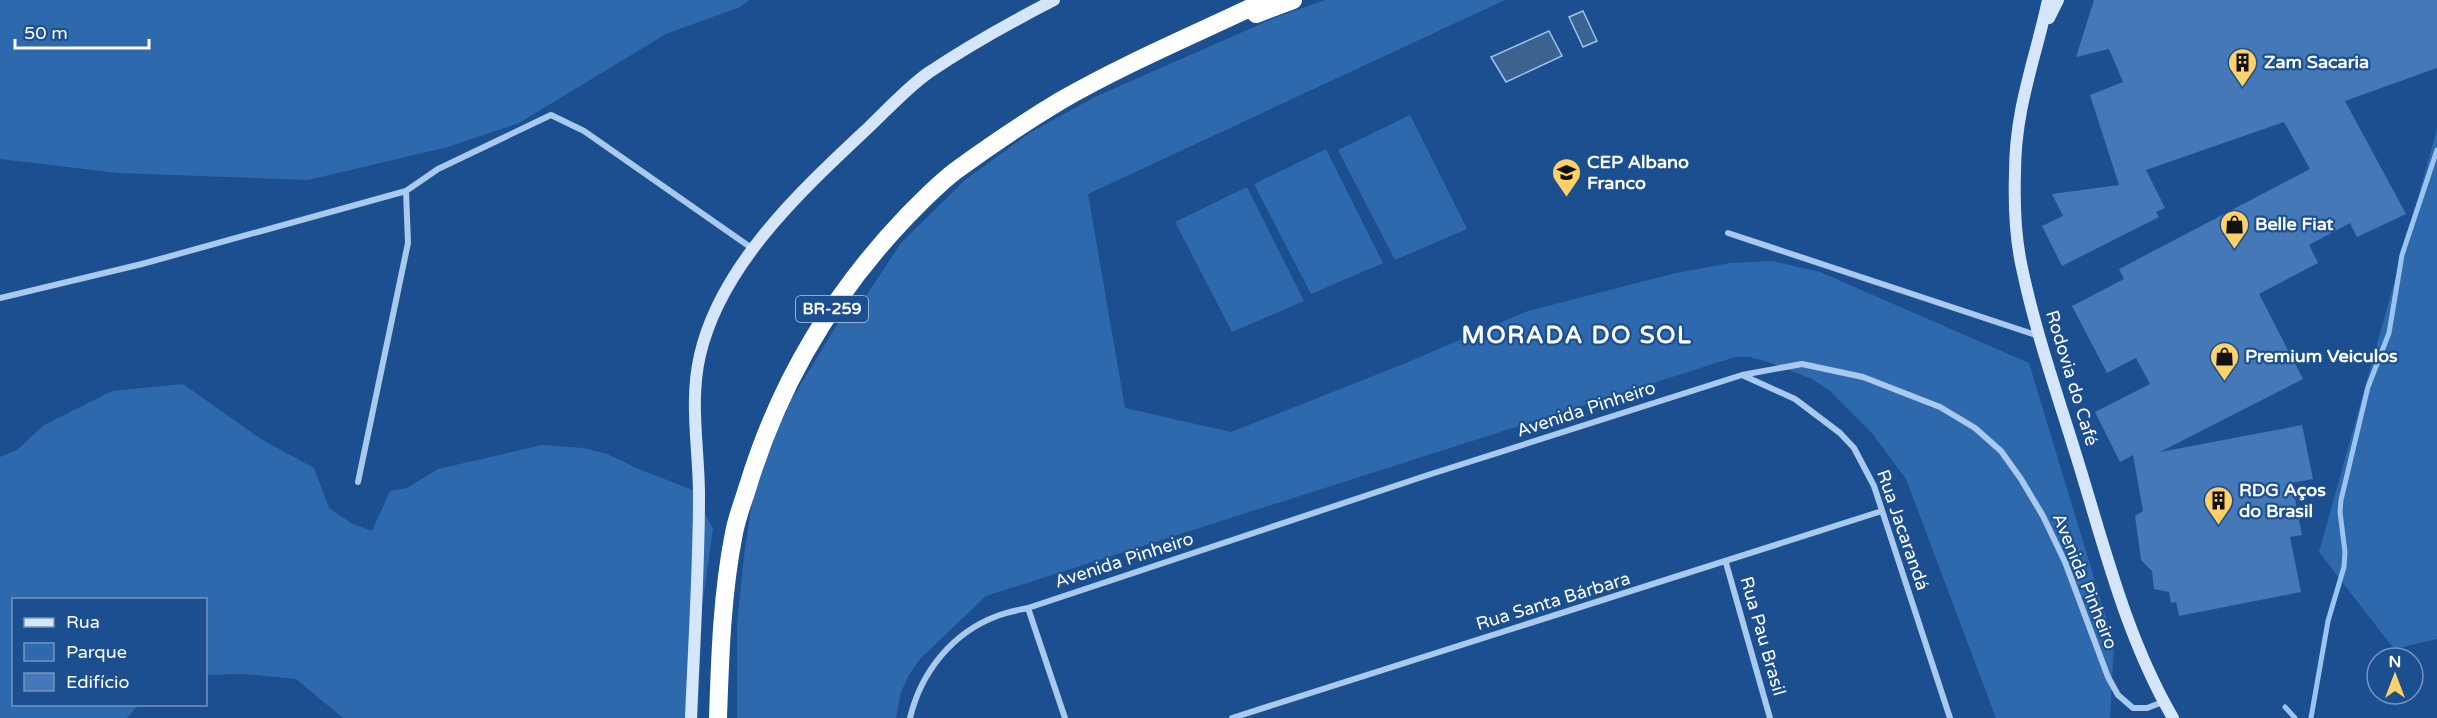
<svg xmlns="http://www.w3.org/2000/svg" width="2437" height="718" font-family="'Varela Round',sans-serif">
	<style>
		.green { fill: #2e69ad }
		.water { fill: #3c6290; stroke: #9cc4f0; stroke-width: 1.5 }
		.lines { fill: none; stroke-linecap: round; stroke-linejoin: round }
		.stream { stroke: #9cc4f0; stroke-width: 5 }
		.building { fill: #4478b7 }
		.street { stroke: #a9c9ee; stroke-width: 6 }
		.secondary { stroke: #d6e6fa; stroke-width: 12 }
		.highway { stroke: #fff; stroke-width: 18 }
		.labels { text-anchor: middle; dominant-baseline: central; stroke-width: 4.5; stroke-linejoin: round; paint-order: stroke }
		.shield { fill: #1b4f8f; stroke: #bbcadd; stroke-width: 1.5 }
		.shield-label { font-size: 16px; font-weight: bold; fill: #fff }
		.poi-label { font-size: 18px; font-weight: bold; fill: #fff; stroke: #1b4f8f; text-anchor: start }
		.street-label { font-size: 18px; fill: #fff; stroke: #1b4f8f }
		.district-label { font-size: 24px; font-weight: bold; letter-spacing: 1.5px; fill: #fff; stroke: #1b4f8f }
	</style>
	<rect width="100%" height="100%" fill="#1b4f8f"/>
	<path class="green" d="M0,0H749L740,7L666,34L519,123L448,147L308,180L118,173L0,159Z
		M1325,0H1505L1088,194L1125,408L1231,432L1401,365L1528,311L1672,274L1730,263L1773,261L1820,272L2029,363L2114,644L2110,718H1996L1906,479L1871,432L1830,391L1812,379L1768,362L1750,357H1735L986,596L920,659L909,675L901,692L896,718H737V625L744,556L752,503L767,440L844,313L866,296L901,243L965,180L1031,132L1095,97L1274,18Z
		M1410,115L1467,229L1395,260L1338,150Z
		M2437,129V639L2394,649L2319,552Z
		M1326,149L1383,263L1311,294L1254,184Z
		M1247,187L1304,301L1232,332L1175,222Z
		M183,384L261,439L314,468L329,508L351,523L372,531L390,491L407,488L438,469L542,445L583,448L607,454L641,470L698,492L696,499L713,528L702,608L698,718H343L296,679L243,674L206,675V600H14V704L138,705L127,718H0V457L17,450L44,425L112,391Z"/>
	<path class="water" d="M1583,11L1597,41L1583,47L1569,17Z
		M1549,31L1562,56L1506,82L1491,57Z"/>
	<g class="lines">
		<path class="stream" d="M2285,707L2295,718
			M2311,718L2328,621L2344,567L2345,552L2340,512L2341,500L2368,387L2389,333L2402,255L2437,150"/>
	</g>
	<path class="building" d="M2094,0H2437V68L2345,101L2406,214L2357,237L2350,223L2309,245L2318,263L2259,294L2303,379L2160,452L2302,425L2313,479L2292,483L2302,535L2290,537L2301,592L2179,616L2176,602L2171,603L2169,592L2154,589L2152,571L2141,560L2135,516L2143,511L2133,455L2120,462L2095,412L2150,384L2136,358L2107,373L2072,306L2124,279L2119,269L2310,169L2284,122L2146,170L2165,208L2156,212L2159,217L2062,266L2042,226L2063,216L2052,194L2119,185L2090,95L2123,82L2109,49L2076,57Z"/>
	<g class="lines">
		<path class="street" d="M1728,233L2039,336
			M0,298L142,264L406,191L438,169L551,115L584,131L753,249
			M1742,375L1795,399L1840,433L1854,448L1874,486L1950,718
			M358,482L408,243L406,191
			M1726,563L1770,718
			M1028,608L1065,718
			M910,718C921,672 952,633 997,616C1007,612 1018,610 1028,608L1428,475L1742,375L1802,364L1863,377L1940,407L1975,428L2001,451L2021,479L2043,516L2065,562L2108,677L2118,695L2133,708H2147L2163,702
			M1232,718L1882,511"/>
		<path class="secondary" d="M2048,0C2035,61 2015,108 2015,173C2014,204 2015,237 2022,268C2036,335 2060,402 2080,468C2106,553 2128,641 2173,718
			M2049,18L2058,0
			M691,718C694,644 699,570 699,496C699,448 689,402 700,355C721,264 802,190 868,128C887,110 907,88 928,73C968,46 1011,22 1054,0"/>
		<path class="highway" d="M1256,14L1293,0
			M718,718C720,657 722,593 734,533C737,517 743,502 748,486C779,384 834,292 908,215C924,199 940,182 958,169C991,145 1025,122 1060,101C1126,63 1198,33 1267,0"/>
	</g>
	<defs>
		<symbol id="building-pin" viewBox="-11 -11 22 30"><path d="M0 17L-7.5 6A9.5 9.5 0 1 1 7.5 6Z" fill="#ffd166" stroke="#1b4f8f"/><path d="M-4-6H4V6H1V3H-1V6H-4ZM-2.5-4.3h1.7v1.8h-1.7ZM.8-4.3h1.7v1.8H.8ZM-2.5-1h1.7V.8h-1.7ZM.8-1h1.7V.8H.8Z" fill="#111"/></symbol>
		<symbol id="university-pin" viewBox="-11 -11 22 30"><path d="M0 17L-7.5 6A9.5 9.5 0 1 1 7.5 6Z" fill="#ffd166" stroke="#1b4f8f"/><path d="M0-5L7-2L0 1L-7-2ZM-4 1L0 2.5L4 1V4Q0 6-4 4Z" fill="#111"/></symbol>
		<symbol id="shop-pin" viewBox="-11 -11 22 30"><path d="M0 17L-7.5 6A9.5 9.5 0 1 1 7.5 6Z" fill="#ffd166" stroke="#1b4f8f"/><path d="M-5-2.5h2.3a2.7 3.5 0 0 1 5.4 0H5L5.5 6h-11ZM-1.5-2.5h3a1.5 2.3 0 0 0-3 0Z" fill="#111"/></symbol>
	</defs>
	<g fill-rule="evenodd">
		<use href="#building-pin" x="2226" y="46" width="33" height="45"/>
		<use href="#university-pin" x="1550" y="156" width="33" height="45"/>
		<use href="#shop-pin" x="2218" y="208" width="33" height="45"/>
		<use href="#shop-pin" x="2208" y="340" width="33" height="45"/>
		<use href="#building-pin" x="2202" y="484" width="33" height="45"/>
	</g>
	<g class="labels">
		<rect class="shield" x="796" y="296" width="72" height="26" rx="4.5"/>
		<g class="shield-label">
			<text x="832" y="309">BR-259</text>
		</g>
		<g class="poi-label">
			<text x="2264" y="62">Zam Sacaria</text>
			<text x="1587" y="162">CEP Albano<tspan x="1587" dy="21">Franco</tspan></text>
			<text x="2255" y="224">Belle Fiat</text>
			<text x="2245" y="356">Premium Veiculos</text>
			<text x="2239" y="490">RDG Aços<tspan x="2239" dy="21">do Brasil</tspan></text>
		</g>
		<g class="street-label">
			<text transform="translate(2072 378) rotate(73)">Rodovia do Café</text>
			<text transform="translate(1586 409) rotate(-18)">Avenida Pinheiro</text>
			<text transform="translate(1903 530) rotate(71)">Rua Jacarandá</text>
			<text transform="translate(1124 560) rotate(-18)">Avenida Pinheiro</text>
			<text transform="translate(2085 581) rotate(68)">Avenida Pinheiro</text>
			<text transform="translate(1553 601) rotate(-17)">Rua Santa Bárbara</text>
			<text transform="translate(1763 636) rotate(74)">Rua Pau Brasil</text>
		</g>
		<g class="district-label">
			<text x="1577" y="335">MORADA DO SOL</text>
		</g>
	</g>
	<rect x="12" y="598" width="195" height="108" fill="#1b4f8f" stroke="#7695bc" stroke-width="1.5"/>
	<rect x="24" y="618" width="30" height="9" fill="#d6e6fa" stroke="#7695bc" stroke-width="1.5"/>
	<text x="66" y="628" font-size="18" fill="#ffffff">Rua</text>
	<rect x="24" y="643" width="30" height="18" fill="#2e69ad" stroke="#7695bc" stroke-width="1.5"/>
	<text x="66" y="658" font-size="18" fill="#ffffff">Parque</text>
	<rect x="24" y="673" width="30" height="18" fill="#4478b7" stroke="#7695bc" stroke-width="1.5"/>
	<text x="66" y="688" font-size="18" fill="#ffffff">Edifício</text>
	<g transform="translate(2395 676)"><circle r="28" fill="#1b4f8f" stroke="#7695bc" stroke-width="1.5"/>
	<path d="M0-4.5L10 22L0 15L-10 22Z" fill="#ffd166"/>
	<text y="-9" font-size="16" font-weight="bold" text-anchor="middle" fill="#ffffff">N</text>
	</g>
	<path d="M15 39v9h134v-9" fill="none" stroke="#ffffff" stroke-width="3"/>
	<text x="24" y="39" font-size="18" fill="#ffffff" stroke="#1b4f8f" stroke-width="4.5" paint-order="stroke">50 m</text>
</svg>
